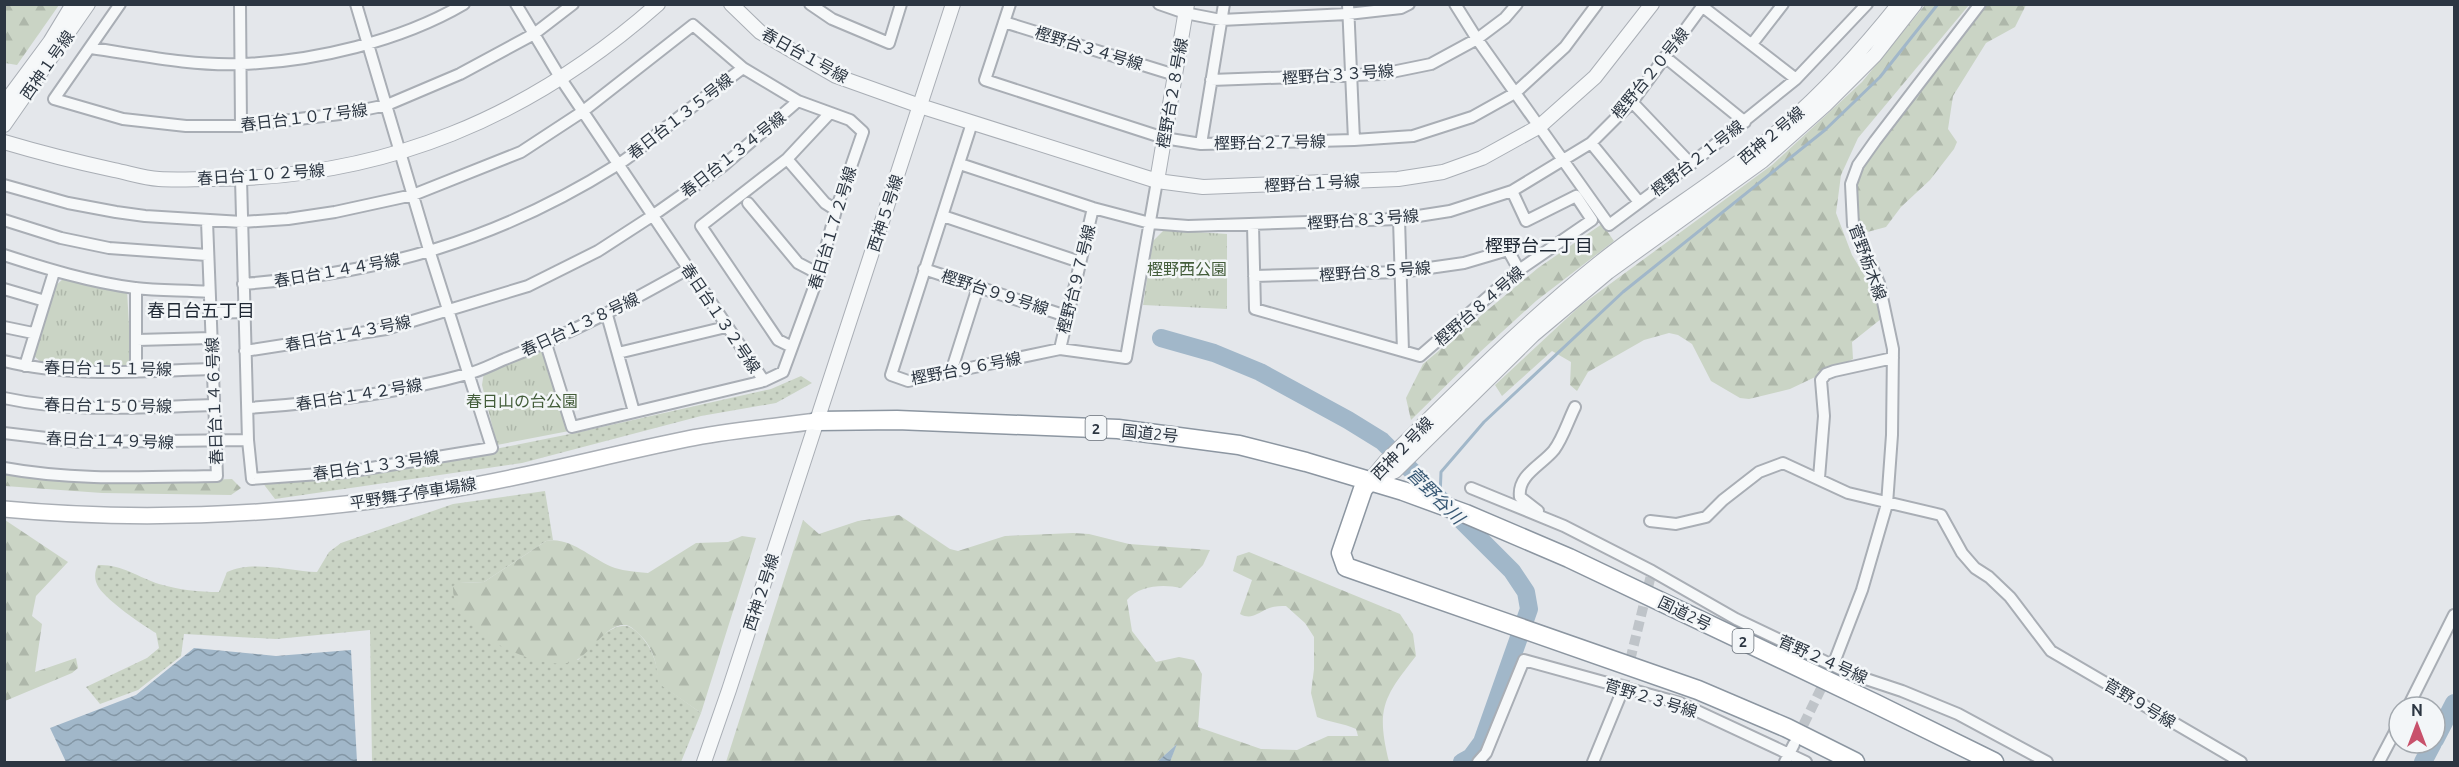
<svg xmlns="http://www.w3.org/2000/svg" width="2459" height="767" font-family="Ubuntu,'Noto Sans JP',sans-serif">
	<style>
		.grass { fill: url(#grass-dots) }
		.forest { fill: url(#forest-firs) }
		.park { fill: url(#park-tufts) }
		.water { fill: url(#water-waves) }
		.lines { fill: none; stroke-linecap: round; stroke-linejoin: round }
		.stream { stroke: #a1b7c9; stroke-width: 3 }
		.river { stroke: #a1b7c9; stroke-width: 18 }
		.minor-tunnel { stroke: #bfc4c9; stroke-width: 10; stroke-dasharray: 10 5; stroke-linecap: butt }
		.minor-casing { stroke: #a9aeb5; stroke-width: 14 }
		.tertiary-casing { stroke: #a9aeb5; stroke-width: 16 }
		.secondary-casing { stroke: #a9aeb5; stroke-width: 18 }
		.trunk-casing { stroke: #8c96a1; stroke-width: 21 }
		.minor { stroke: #f6f8f9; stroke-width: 10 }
		.tertiary { stroke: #f6f8f9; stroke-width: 14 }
		.secondary { stroke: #fff; stroke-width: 15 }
		.trunk { stroke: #fff; stroke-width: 18 }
		.labels { text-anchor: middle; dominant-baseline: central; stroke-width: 5; stroke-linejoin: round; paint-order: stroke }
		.shield { fill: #f3f6f8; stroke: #687079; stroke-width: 1.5 }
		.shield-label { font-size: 15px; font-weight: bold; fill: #2c3642 }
		.street-label { font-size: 16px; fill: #2c3642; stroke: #f3f6f8 }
		.park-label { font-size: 16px; fill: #435d3a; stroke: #f3f6f8 }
		.neighbourhood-label { font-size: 18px; fill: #1e2733; stroke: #f3f6f8 }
		.water-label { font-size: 18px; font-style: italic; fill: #385874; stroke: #f3f6f8 }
	</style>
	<defs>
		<pattern id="grass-dots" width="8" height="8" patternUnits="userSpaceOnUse" patternTransform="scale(1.5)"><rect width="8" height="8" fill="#cad4c5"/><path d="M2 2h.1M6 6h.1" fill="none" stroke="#aeb7aa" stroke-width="1.8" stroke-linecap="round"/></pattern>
		<pattern id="forest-firs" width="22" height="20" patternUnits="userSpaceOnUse" patternTransform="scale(1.5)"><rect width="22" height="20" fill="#cad4c5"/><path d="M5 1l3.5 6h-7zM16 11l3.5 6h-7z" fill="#aeb7aa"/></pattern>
		<pattern id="park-tufts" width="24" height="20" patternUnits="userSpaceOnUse" patternTransform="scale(1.5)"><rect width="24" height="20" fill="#cad4c5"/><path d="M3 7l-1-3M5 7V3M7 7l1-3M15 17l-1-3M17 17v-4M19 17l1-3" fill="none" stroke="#aeb7aa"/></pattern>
		<pattern id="water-waves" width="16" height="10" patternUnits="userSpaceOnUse" patternTransform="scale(1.5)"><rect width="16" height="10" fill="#a1b7c9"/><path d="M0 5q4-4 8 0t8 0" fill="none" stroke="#8396a5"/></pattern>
	</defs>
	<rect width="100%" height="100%" fill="#e4e7eb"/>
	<path class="grass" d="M801,376L812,383L776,403L701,416L522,463L275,499L262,482L386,471L575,433L771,389Z
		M545,491L553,540L546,541L484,582L460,583L578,660C589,649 605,628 622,626C629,625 633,629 638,633C653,648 657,663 659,683L701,713L681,762H372L370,630L276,639L184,634L181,656L138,690L100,704L86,687L147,658L159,648L156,633C141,624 109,602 99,588C94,581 94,572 98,565C121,564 138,577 159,584C180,590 198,592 219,592L227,572C252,560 290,571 317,572L329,552L341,543L453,504Z"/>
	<path class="forest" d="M5,4L59,5L17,65L5,63Z
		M1925,5H1969L1858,138L1841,175L1836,213L1852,255L1872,288L1881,319L1852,342L1853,359L1790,389L1749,399L1740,398L1711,381L1692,344L1678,335L1669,333L1644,340L1588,372L1577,391L1570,385L1571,362L1552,351L1502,396L1495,385L1580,306L1772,165L1862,82Z
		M1986,5H2026L2015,27L1986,43L1953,96L1948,129L1957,142L1954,149L1930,180L1901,207L1886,227L1860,234C1854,208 1852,192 1862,166Z
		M1602,224L1614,241L1536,301L1480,352L1411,420L1406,398L1423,364L1538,268Z
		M4,471L185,481L232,479L241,488L231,495L102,493L5,486Z
		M899,515L950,549L958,551L1005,536L1073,533L1089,534L1129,544L1210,550L1203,565L1181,588C1164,584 1139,585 1127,600L1132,631L1156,662L1179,657L1194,660L1202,674L1198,727L1261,749L1297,750L1328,736H1358L1356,729C1343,723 1329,722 1317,717L1311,693L1314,669V637L1305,623L1286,606C1280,606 1273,606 1267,609C1256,614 1251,620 1240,614L1252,580L1233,571L1237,556L1249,552L1400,614L1413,634L1416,656C1383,698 1376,709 1389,762H1170L1176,745L1157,762H726L803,520L819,534L858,521Z
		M5,520L68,562L36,596L32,616L42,624L35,672L76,658L78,668L72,673L5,701Z
		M742,536L756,538L701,713L658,683C657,664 654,648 639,634C635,630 630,625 624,625C604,625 589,657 572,662C535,672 450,629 453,586L460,583L484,582L546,541C571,536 592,560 615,568C625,571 637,572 648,573L696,543L728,542Z"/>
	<path class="park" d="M1164,230L1227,234V309L1143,305L1153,241Z
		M64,278L127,290L131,361L127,365L85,366L41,362L34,356L53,288Z
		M539,351L545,353L569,431L497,445L482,385L484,372Z"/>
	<path class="water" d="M194,648L276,656L351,650L357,762H66L50,728L136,695Z
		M1177,744L1170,762H1157Z"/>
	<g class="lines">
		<path class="stream" d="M1440,497L1441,472L1484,422L1623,292L1825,130L1880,77L1938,4"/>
		<path class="river" d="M1161,338L1214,353L1260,372L1348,420L1382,441L1512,571L1526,592L1529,609L1482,742L1471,757L1462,762
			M2435,740L2454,703
			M2423,762L2433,743"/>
		<path class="minor-tunnel" d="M1623,689L1652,571
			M1797,738L1835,660
			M2031,762H2032"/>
		<defs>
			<path id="minor" d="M120,4L54,99L123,119L186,126H241L348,113L387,105L460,74L534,34L573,4
				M516,4L561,79L764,381L572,427L546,344
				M810,4L832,19L889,43L901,4
				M1010,4L985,80L1164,138L1201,144L1354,140L1413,136L1472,117L1515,93L1565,47L1597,4
				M1159,4L1185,13L1221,20L1348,14L1401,8L1409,4
				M1348,4L1354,140
				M1455,4L1477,39L1609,225L1691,164L1796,79L1867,4
				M240,5L241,126
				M1703,7L1796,79
				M1004,22L1175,75
				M1752,44L1783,4
				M91,48C140,55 191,66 241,64C313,62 401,41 464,4
				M1665,57L1745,122
				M1211,80L1382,74L1431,64L1477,39L1505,18L1517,4
				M1632,102L1691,164
				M972,123L891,375L908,381L1060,349L1126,358L1157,181
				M1591,143L1639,202
				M1201,144L1224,4
				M787,159L825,203L836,210
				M960,164L1093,208L1150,223L1188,226L1399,219L1450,211L1512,191L1591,143L1632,102L1704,4
				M241,179L248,440L252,479L347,472L492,448L430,253L356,4
				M4,185L68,203L116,212L145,216L242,222L288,219L335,212L413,195L521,152L582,112L693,25L743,68L798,101L723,166L652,216L598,251L528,286L386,329L245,351
				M748,203L798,263L819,274
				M943,216L1080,262
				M1399,219L1403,351
				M4,220L61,238L109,248L207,255
				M1253,225L1255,309L1420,356L1519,270L1592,220L1576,196L1526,221L1512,191
				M4,255C47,269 90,282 135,288C159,291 185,290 209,292
				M924,269L1066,316
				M1254,276L1401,272L1464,263L1508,250L1519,270
				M243,284C382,273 498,240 617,165C632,156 646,143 660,132C688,110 715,89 743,68
				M136,288V371
				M4,289L45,301
				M209,313L245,312
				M607,315L634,412
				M4,327L33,333
				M137,340L211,338
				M792,347L778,340L701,226L787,159L830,113
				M1060,349L1093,208
				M618,353L726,327
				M4,361C71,378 144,371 212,369
				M25,366L54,272
				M951,372L978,287
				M764,381L783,372L819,274L836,210L863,132L850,120L798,101
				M4,398C73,413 144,407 213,405
				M248,408C322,403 395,394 467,374C480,371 493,364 505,359C572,333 626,304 688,269
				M4,433L80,442L248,440
				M4,468C74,481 146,477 217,476L207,221
				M1819,478L1824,416L1821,380L1826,374L1834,371L1893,358
				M1471,488L1564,526L1652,571L1736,619L1851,674L1902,691L1958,714L2047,762
				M1538,511L1520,497C1517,475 1542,465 1554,450C1563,438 1568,421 1575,407
				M1650,521L1676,524L1706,517L1723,500L1759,472L1783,463L1848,493L1941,515L1962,553L1975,568L1989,577L2010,597L2051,651L2241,762
				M1835,660L1862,590L1887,504L1892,435L1893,349L1879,283L1853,225L1851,184L1858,165L1875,141L1980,4
				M2408,707L2454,615
				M1478,762L1486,753L1524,660L1680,703L1806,762
				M1593,762L1623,689
				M1785,762L1794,744
				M2379,762L2399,724"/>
			<path id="tertiary" d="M731,4L760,32L836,76L920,106L1157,181L1203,187L1398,179L1443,172L1482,158L1540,126L1595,77L1652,4
				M4,104L50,42L73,4
				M4,125L88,4
				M4,142C41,153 77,162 114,170C129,173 144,178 159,179C176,180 195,179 213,179C385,178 529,118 658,4
				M1157,181L1187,4
				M1371,479L1385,462C1455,394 1522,325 1598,264C1647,224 1702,191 1752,152C1807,111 1856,58 1899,4
				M1369,482L1395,471L1533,335L1608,272L1762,161L1825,105L1875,55L1915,4
				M704,762L729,690L953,4"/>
			<path id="secondary" d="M4,509C152,523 301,514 447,490C528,477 607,455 687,439C730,430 774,427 817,421"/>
			<path id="trunk" d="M817,421L897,420L1118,429L1239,445L1306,462L1403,491L1466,514L1569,558L1876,704L1994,762
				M1369,482L1363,489L1341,553L1346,567L1698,690L1787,728L1855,762"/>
		</defs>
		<use href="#minor" class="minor-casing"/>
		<use href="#tertiary" class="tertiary-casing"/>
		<use href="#secondary" class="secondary-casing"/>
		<use href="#trunk" class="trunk-casing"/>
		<use href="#minor" class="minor"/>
		<use href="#tertiary" class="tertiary"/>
		<use href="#secondary" class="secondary"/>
		<use href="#trunk" class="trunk"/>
	</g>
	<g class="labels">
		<g class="shield">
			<rect x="1085.5" y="416" width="21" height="24" rx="4.5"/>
			<rect x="1732.5" y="629" width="21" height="24" rx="4.5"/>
		</g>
		<g class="shield-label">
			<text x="1096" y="428">2</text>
			<text x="1743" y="641">2</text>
		</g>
		<g class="street-label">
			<text transform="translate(1089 48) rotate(17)">樫野台３４号線</text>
			<text transform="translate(805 55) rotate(29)">春日台１号線</text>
			<text transform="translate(47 65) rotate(-55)">西神１号線</text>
			<text transform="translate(1650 73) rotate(-51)">樫野台２０号線</text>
			<text transform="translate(1338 74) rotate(-4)">樫野台３３号線</text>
			<text transform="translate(1172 93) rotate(-80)">樫野台２８号線</text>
			<text transform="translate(680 116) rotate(-38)">春日台１３５号線</text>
			<text transform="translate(304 117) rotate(-7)">春日台１０７号線</text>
			<text transform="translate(1771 135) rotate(-40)">西神２号線</text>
			<text transform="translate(1270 142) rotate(-1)">樫野台２７号線</text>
			<text transform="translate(733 154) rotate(-38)">春日台１３４号線</text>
			<text transform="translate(1697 158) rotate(-38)">樫野台２１号線</text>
			<text transform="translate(261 174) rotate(-4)">春日台１０２号線</text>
			<text transform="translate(1312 183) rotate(-3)">樫野台１号線</text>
			<text transform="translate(885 213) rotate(-72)">西神５号線</text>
			<text transform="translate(1363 219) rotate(-4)">樫野台８３号線</text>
			<text transform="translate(832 228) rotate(-73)">春日台１７２号線</text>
			<text transform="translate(1868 262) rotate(70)">菅野栃木線</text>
			<text transform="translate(337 270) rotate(-10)">春日台１４４号線</text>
			<text transform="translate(1375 271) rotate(-4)">樫野台８５号線</text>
			<text transform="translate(1076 279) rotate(-76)">樫野台９７号線</text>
			<text transform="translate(995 292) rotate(18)">樫野台９９号線</text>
			<text transform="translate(1479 306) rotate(-41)">樫野台８４号線</text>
			<text transform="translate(721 318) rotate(56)">春日台１３２号線</text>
			<text transform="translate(580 324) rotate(-25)">春日台１３８号線</text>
			<text transform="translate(348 333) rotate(-11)">春日台１４３号線</text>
			<text transform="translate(108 368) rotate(1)">春日台１５１号線</text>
			<text transform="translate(966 368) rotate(-11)">樫野台９６号線</text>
			<text transform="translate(359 394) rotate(-9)">春日台１４２号線</text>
			<text transform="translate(214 401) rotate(-92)">春日台１４６号線</text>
			<text transform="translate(108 405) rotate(1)">春日台１５０号線</text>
			<text transform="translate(1150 433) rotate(6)">国道2号</text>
			<text transform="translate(110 440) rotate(2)">春日台１４９号線</text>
			<text transform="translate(1402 448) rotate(-46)">西神２号線</text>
			<text transform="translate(376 465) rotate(-8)">春日台１３３号線</text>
			<text transform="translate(413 493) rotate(-9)">平野舞子停車場線</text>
			<text transform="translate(761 592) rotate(-72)">西神２号線</text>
			<text transform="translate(1685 613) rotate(26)">国道2号</text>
			<text transform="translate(1823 659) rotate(24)">菅野２４号線</text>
			<text transform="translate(1651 698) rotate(17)">菅野２３号線</text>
			<text transform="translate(2140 703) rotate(31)">菅野９号線</text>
		</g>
		<g class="park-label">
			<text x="1187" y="269">樫野西公園</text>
			<text x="522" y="401">春日山の台公園</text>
		</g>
		<g class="neighbourhood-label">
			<text x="1539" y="245">樫野台二丁目</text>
			<text x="201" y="310">春日台五丁目</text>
		</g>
		<g class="water-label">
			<text transform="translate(1436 495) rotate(45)">菅野谷川</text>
		</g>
	</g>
	<rect width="2459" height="767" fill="none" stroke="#2c3642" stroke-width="12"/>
	<g transform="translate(2417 725)"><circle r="28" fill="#f3f6f8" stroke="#a3a9af" stroke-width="1.5"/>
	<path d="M0-4.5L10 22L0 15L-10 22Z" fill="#c8516b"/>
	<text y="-9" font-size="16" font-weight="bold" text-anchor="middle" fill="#2c3642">N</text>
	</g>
</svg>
